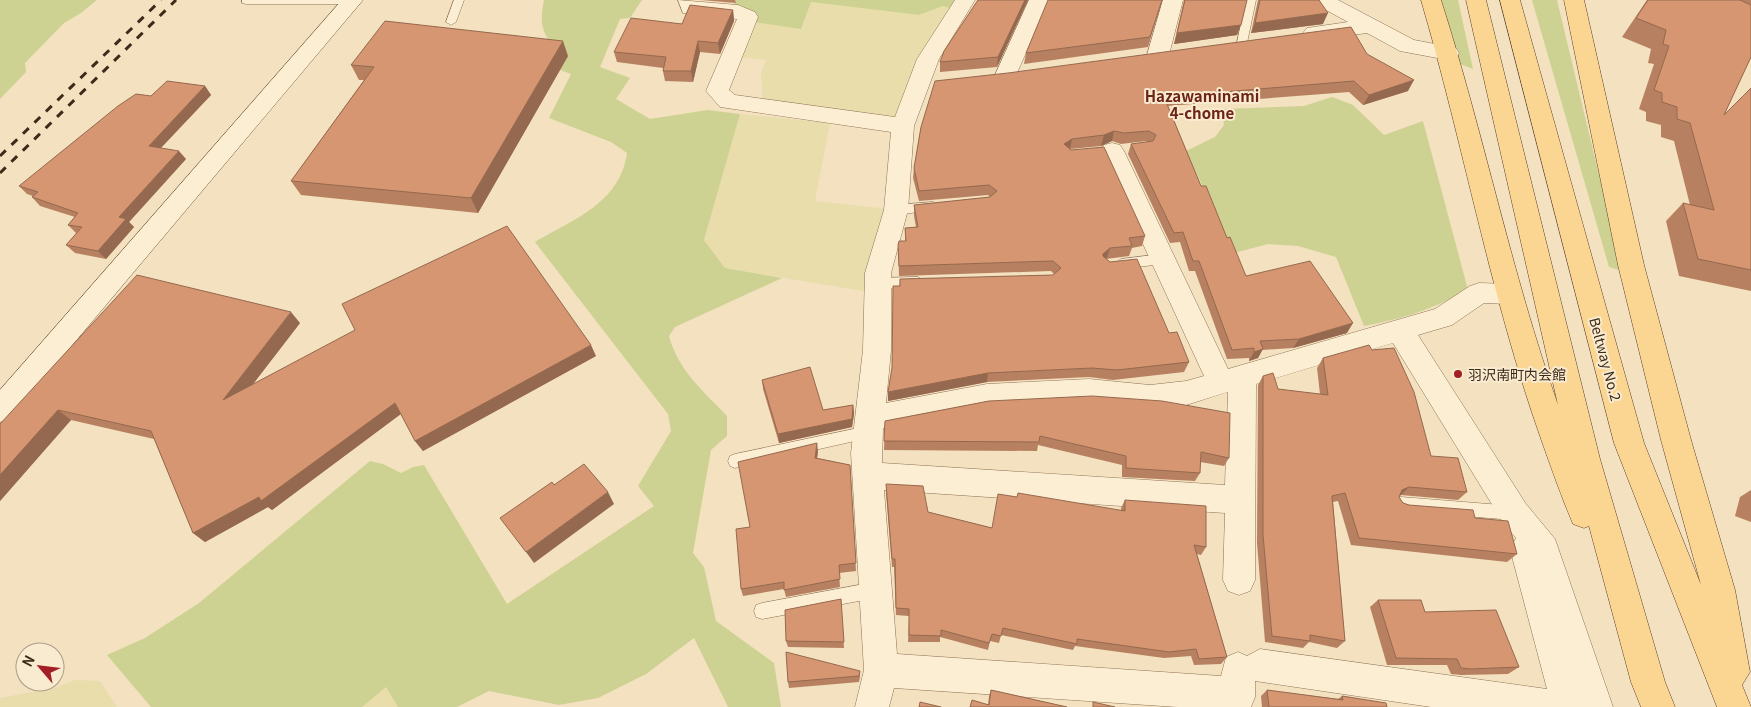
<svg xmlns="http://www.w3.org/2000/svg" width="1751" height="707" font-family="Georgia,'Noto Sans JP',serif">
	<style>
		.farmland { fill: #e9ddac }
		.green { fill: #cdd292 }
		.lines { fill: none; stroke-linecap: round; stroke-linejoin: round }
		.lane-casing { stroke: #8e7155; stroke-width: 1 }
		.street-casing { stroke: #8e7155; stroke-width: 1 }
		.secondary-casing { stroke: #6f5238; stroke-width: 1 }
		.primary-casing { stroke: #5b3f2a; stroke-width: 1 }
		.lane { fill: #fceed3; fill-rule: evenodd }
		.street { fill: #fceed3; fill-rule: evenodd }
		.secondary { fill: #fceed3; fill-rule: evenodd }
		.primary { fill: #fbd592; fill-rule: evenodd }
		.rail { stroke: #3c2a1b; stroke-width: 3; stroke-dasharray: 8 8; stroke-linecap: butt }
		.wall { fill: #b78161 }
		.shaded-wall { fill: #95694f }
		.building { fill: #d59671; stroke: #95694f }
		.poi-dot { fill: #a41e25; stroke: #f9ebd0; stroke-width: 2 }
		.labels { text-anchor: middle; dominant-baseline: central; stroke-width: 4; stroke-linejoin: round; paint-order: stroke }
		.street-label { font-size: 14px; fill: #3c2a1b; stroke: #f9ebd0 }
		.poi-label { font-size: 14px; fill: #3c2a1b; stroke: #f9ebd0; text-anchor: start }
		.neighbourhood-label { font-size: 15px; font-weight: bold; fill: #6d2416; stroke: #f9ebd0 }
	</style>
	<rect width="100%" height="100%" fill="#f3e1bf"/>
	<path class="farmland" d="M811,2L919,15L943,6L956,10L899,118L763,103L761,72L766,60L739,57L753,22Z
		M740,114L830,123L815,201L889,209L869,292L725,268L704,240Z
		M75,680L100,681L117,707H0V698L54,688Z
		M386,686L398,707H362Z"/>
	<path class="green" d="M0,0H97L81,13L64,23L25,63L26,72L0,99Z
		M544,0H642L630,18L620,19L600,67L630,78L616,99L650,119L708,110L740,114L704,240L725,268L782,278L675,327L669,336C678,370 704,392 727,416V436L711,450L693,553L704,567L716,621L774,663L781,707H728L694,638L646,674L598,698L559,705L489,691L457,707H398L386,687L362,707H151L107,655L145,638L199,603L370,461L383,464L401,473L413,467L424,465L507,604L654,506L638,486L671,431L668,414L535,242C574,219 620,203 627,153L611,142L549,118L571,74L552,67L557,52C542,32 539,25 544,0Z
		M734,0H962L956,10L943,6L919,15L811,2L801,29L753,22L735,6Z
		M1439,0H1458L1473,69L1460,64Z
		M1532,0H1557L1622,271L1609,267Z
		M1332,97L1353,105L1384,135L1423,121L1468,290C1431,310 1405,318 1364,326L1336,257L1298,246L1268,244L1234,253L1186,151L1215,137L1224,125L1222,109L1304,106Z"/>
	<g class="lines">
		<defs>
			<path id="lane" d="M242,0H357L358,1L353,4H246L242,3Z
				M454,0H464L456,22L451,25L446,22Z
				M1246,0H1256L1247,43L1242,46L1237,43Z
				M933,202L939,206L933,210L896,215L890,210L896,205Z
				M1162,254L1168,259L1162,264L1121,269L1115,264L1121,259Z
				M918,277L925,282C920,290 876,291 871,283L878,278Z
				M868,426L873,428L875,432L873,436L868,438L735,468L730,466L728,461L730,456L735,454Z
				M1401,497L1514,506L1519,508L1522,513L1519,518L1514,520L1401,511L1396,509L1393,504L1396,499Z
				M875,582L881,585L883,590L881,595L875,598L762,619L756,617L754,611L756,605L762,603Z"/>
			<path id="street" d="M678,0L738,5L755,12L758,17L729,90L735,95L895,117L917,59L955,0H975L939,59L914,126L908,210L891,273V350L886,403L987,384L1089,379L1150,385L1186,381L1204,376L1100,151L1104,145L1112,143L1120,145L1124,151L1228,369L1435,309L1470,286L1479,283L1509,284L1518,287L1522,294L1518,301L1509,304L1484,303L1452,325L1418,335L1526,504L1555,539L1613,707H1431L1255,681V697L1251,707H1177L894,688L889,707H855L864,670L851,453L863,350L865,273L884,210L891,132L720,107L706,91L737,19L683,13ZM1393,343L1504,524L1516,538L1510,549L1547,689L1260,649L1247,656L1238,652L1226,657L1221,676L897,654L884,490L1225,513L1223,580L1228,591L1239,595L1250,591L1255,580L1256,384ZM1228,392L1225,485L882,463L883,428L987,408L1089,403L1150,409L1186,405Z
				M1029,0H1049L1014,80L1006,82L998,80L995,75Z
				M1163,0H1183L1169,55L1166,60L1158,62L1150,60L1147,55Z
				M1312,0H1338L1414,40L1456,48L1459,53L1456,58L1448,60L1400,51L1367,33L1314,40L1307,38L1303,33L1307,28L1348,22L1315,4Z"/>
			<path id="secondary" d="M342,0H363L10,419L0,422V390Z"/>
			<path id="primary" d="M1421,0H1441C1484,134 1511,272 1558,405L1466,0H1486L1600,459L1665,682L1675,707H1641L1631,682L1589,526L1584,528L1573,524C1561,496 1551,467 1541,439C1490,295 1464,146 1421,0Z
				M1500,0H1520L1644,443L1701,585L1661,440L1618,265L1564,0H1584L1644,265L1691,440L1735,590L1750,672L1742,685L1751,707H1717L1614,443Z"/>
		</defs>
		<use href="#lane" class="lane-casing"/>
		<use href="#street" class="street-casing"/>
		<use href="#secondary" class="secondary-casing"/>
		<use href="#primary" class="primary-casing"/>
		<use href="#lane" class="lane"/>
		<use href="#street" class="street"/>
		<use href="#secondary" class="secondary"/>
		<use href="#primary" class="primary"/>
		<path class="rail" d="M0,156L161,0
			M0,173L176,0"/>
	</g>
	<path class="wall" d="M701,0H735L736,3Z
		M978,0H1028L997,67L940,72V62Z
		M1162,0L1148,47L1024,64L1026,53Z
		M1184,0H1247L1237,35L1174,44Z
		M1258,0H1319L1323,24L1251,33Z
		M1647,0H1751V57L1724,115L1751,88V291L1679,276L1666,221L1683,203L1690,205L1674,141L1661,137V125L1646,121V112L1639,109L1654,64L1648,63L1651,49L1622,37Z
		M733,10L734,21L720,54L700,52L693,82L665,81L663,71V68L617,62L614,52L682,24Z
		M1367,54L1408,91L1363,105L1349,92L1168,106L1201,186L1246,276L1347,333L1293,348L1262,350L1258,358L1249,361V358L1227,359L1195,271H1189L1180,242L1170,243L1128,154L1131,144L1147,142L1146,141L1121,144L1112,141L1101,146L1070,149L1145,236L1142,246L1132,248L1129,256L1106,259L1169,333L1189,362L1184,372L1113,380L1089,377L987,382L888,401V392L892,369L900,279L1053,275L1054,274L1051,271L899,276L898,245L905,241V228L916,227L914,216V205L990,197L988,195L919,201L913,178L914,168L921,127Z
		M568,56L478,213L301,195L291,181L364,80H359L351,65Z
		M205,86L211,95L161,148L186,159L129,222L134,227L106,259L75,253L66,245L77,233H76L68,225L75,217L40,206L32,197L33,196L27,194L19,186L151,96Z
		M300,323L253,384L596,356L423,451L415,441L401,414L272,510L268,507L205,542L193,533L154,439L71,420L0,501V424Z
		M1323,358L1431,456L1467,492L1458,500L1401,495L1399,497L1403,503L1409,505L1475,518L1517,554L1507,562L1351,545L1338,501L1333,502L1345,641L1337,648L1309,642L1303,648L1265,642L1257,543L1258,385L1263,376L1278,389L1320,394L1317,368Z
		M762,380L823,410L853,405L854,414L852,427L779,443L763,389Z
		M989,401L1229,458L1224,466L1200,462V473L1195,481L1122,477V465L1038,445L1037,451L884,450L885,421Z
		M818,451L817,458L850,465L856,571L839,573L840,587L786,597L784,589L743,596L741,589Z
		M886,484L928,512L992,528L1017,497L1121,511V508L1125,500L1206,547L1201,555L1197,554L1227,657L1221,664L1194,665L1191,656L1164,658L1075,646L1073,650L1001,635L999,643L990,641L988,650L940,637V642H908L909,616L896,615L894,567H892L886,492Z
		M1751,490V522L1735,516L1740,497Z
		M841,599L844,648L788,647L786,641Z
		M1378,600L1425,612L1519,667L1508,674L1461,675L1451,674L1447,665H1387L1370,607Z
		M860,671V677L859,682L789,688L788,682Z
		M991,690L1067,707H970L972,700L988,705L989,696Z
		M1267,690L1338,699L1342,696L1387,707H1262L1261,696Z"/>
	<path class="shaded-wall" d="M1025,0H1028L997,67L998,57Z
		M733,10L734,21L720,54L718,43Z
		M1328,13L1323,24L1251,33L1255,23Z
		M1241,25L1237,35L1174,44L1177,33Z
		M563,41L568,56L478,213L471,198Z
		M698,41L700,52L693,82L691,71Z
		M1414,80L1408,91L1363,105L1369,95Z
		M205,86L211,95L155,154L149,146Z
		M1114,131L1112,141L1101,146L1104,135Z
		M1072,139L1070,149L1064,144Z
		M179,151L186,159L129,222L134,227L106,259L98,251L119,217Z
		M1110,248L1107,258L1100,264L1103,254Z
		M291,312L300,323L233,410L223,400Z
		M1353,323L1347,333L1293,348L1299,339Z
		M591,345L596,356L423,451L415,441Z
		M1263,349L1258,358L1249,361L1254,352Z
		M988,373L987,382L888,401V392Z
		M395,403L402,413L272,510L268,507L205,542L193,533L259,497Z
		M853,405L854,414L852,427L779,443L778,434Z
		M58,410L71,420L0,501V475Z
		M817,443L818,451L816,466L815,458Z
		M1409,487L1401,495L1394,498L1402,490Z
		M608,492L614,504L534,563L526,552Z"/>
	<path class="building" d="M978,0H1025L998,57L940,62L944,51Z
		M1048,0H1162L1150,37L1026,53Z
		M1185,0H1247L1241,25L1177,33Z
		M1260,0H1319L1328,13L1255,23Z
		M1648,0H1740L1751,5V57L1724,115L1751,88V270L1698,259L1683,203L1714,210L1690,123L1677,119V107L1662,102V93L1654,90L1669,46L1663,44L1666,30L1636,18Z
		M690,5L733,10L718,43L698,41L691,71H663L666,57L614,52L631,18L682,24Z
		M385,21L563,41L471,198L291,181L374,67L351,65Z
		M1351,27L1367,54L1414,80L1369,95L1354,81L1164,97L1201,186H1206L1227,238L1230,237L1246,276L1310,261L1353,323L1299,339L1260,341L1263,349L1254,352V348L1232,350L1199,261H1193L1183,232L1174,233L1131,144L1153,141L1156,135L1149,131L1124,133L1114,131L1104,135L1072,139L1064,144L1071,150L1104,147L1145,236L1129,238L1132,246L1110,248L1103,254V256L1110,262L1137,259L1169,333L1177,332L1189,362L1117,370L1092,368L988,373L888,392L892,368L893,286H900V279L1053,275L1061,268L1053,261L899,266L898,245L899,241H906L905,228L918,227L914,205L990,197L997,191L989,185L919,191L914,168L921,127L935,81L1008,73Z
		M167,81L205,86L149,146L179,151L119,217L126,219L98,251L66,245L82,227L68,225L78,213L32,197L38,192L19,186L118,106L136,94L151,96Z
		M507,226L591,345L415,441L395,403L261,501L259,497L193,533L151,431L58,410L0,475V424L137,275L291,312L223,400L355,330L342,304Z
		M1369,345L1372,350L1394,348L1414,392L1431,456L1458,458L1467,492L1409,487L1402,490L1399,497L1403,503L1409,505L1473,510L1475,518L1508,521L1517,554L1359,538L1345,493L1332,496L1345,641L1310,635V641L1272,636L1263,535V376L1273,373L1278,389L1328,395L1323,358Z
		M810,367L823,410L853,405L852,419L778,434L762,380Z
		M1092,396L1162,401L1230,413L1229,458L1201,452L1200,473L1126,468V456L1040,436L1039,442L884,441L885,421L989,401Z
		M817,443L815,458L850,465L856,563L839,565L840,579L784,590V582L741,589L736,529L750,527L738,462Z
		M584,464L608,492L526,552L500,518L552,482L554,485Z
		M886,484L923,486L928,512L992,528L998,494L1017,497L1018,493L1125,511V500L1206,506V547L1194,545L1227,657L1199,659L1196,649L1169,652L1077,639V644L1003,628L1001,636L992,634L989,643L941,630V636L909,635V609L896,608L895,559H892Z
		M841,599L844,642L786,641L785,610Z
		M1378,600H1421L1425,612L1496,610L1519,667L1471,669L1461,668L1457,659L1396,658Z
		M786,652L860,671L859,676L788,682Z
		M991,690L1067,707H970L972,700L989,705Z
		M1267,690L1343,700L1342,696L1386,703L1387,707H1269Z
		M920,702L941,707H919Z
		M1093,702L1115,707H1093Z"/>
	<circle class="poi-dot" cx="1458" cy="374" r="5"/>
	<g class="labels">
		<g class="street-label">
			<text transform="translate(1606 359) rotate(75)">Beltway No.2</text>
		</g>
		<g class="poi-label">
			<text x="1468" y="374">羽沢南町内会館</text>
		</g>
		<g class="neighbourhood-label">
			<text x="1202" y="95">Hazawaminami<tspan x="1202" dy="17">4-chome</tspan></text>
		</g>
	</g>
	<g transform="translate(40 667) rotate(298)"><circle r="24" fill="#f9ebd0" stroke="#ad9e88"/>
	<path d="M0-4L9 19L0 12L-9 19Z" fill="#a41e25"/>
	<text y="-8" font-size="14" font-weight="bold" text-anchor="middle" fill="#3c2a1b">N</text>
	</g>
</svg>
